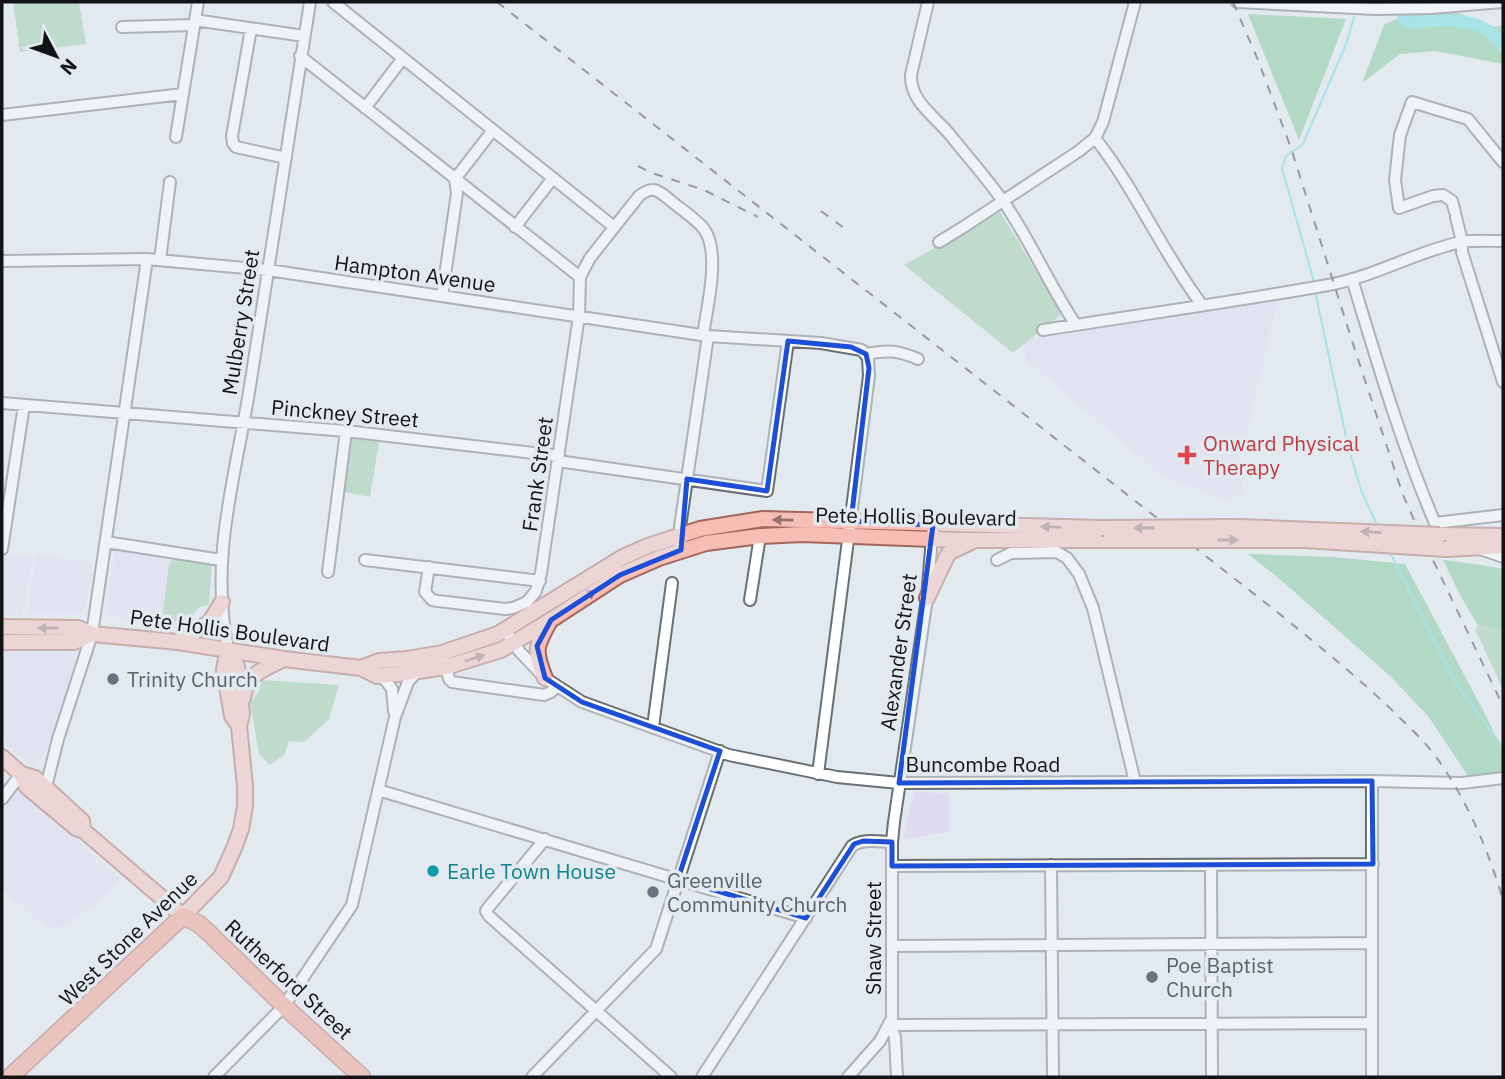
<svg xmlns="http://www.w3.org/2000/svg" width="1505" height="1079" font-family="'IBM Plex Sans',sans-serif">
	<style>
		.commercial { fill: #e0dbf1 }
		.green { fill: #90c9a3 }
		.forest { fill: #75c692 }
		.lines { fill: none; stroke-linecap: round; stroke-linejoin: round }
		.stream { stroke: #5edbde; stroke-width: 2 }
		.river { stroke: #5edbde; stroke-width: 12 }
		.minor-casing { stroke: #696f73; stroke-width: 14 }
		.major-casing { stroke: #a3665d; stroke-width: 18 }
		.highway-casing { stroke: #a3665d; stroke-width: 19 }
		.minor { stroke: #fff; stroke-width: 10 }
		.major { stroke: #f7beb5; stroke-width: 14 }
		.highway { stroke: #f29384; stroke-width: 16 }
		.rail { stroke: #383b3d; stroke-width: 2; stroke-dasharray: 9 9; stroke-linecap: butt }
		.major-bridge-casing { stroke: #a3665d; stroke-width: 18; stroke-linecap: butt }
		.major-bridge { stroke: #f7beb5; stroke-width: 14 }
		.oneway { fill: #90716d }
		.marked { fill: none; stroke: #1d4ed8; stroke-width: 5; stroke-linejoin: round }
		.health-dot { fill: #e0444e; stroke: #e3eaef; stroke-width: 2.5 }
		.worship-dot { fill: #6b7280; stroke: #e3eaef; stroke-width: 2.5 }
		.culture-dot { fill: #0f9aa8; stroke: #e3eaef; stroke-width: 2.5 }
		.labels { text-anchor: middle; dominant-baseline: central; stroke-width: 7; stroke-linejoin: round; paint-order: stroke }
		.street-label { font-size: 21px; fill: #111315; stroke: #e3eaef }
		.health-label { font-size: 21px; fill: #be3a42; stroke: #e3eaef; text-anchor: start }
		.worship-label { font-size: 21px; fill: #5b616d; stroke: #e3eaef; text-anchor: start }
		.culture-label { font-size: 21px; fill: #0d838f; stroke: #e3eaef; text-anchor: start }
	</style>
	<rect width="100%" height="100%" fill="#e3eaef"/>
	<path class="commercial" d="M1279,297L1240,459L1243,495L1226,500L1162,476L1026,360L1023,339Z
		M115,550L172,556L162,621L113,617L107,612Z
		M2,553L32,557L22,616L2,614Z
		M36,556L93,562L85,607L79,614H29Z
		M2,650L72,654L75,664L70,687L55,731L47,749L39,760L30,765L2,739Z
		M19,790L121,880L92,906L66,924L57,928L48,930L2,889V860L6,856L2,852V808Z
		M914,792L949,793L950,832L903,839L906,822Z"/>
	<path class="green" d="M13,2H79L86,44L20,52Z
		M1000,212L1062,314L1013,353L904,265Z
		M347,438L379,442L370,497L340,491Z
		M175,557L207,562L212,564L209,605C198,605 194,613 189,622L162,621L169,564Z
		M1477,624L1503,632V690L1476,631Z
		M262,680L339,685L329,719L304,742L289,741L284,755L270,765L259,754L250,702L258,693Z"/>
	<path class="forest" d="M1458,13L1494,27L1503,25V64L1435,51L1400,54L1362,83L1384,25L1406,14Z
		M1248,14L1346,19L1299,140Z
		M1248,554L1333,557L1405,564L1483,710L1503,751V772L1470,779L1428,716L1390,676L1282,581Z
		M1443,560L1482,565L1503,569V632L1477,624L1461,597Z"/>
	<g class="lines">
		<path class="stream" d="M1314,282L1282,168L1286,156L1303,144L1347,42L1354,17
			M1315,291L1348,446L1361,490L1377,525
			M1390,552L1454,681L1503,747"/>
		<path class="river" d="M1401,2L1404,19L1410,23C1431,20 1469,17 1487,30C1493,34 1498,41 1503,46"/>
		<defs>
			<path id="minor" d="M333,2L614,227
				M928,2L911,75C910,102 936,117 951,136C971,161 994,186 1011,213C1034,249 1052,289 1076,325
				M1237,2L1375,9L1431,8L1502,2
				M195,20L304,36
				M122,27L194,25
				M251,29L232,136L233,143L236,147L286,158
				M300,56L580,277
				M365,108L403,58
				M2,115L183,94
				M176,137L198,2
				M1095,138C1136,190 1162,252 1202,305
				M1455,212L1452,201L1443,195L1433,196L1399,208L1395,180L1400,135L1412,102L1468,119L1503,162
				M1456,217L1462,242V252L1503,382
				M515,227L553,178
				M939,242L965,226L1079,151L1095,138L1103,122L1135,2
				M160,260L170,182
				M2,261L147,259L268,270L708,336L821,343L862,350L868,358L869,376L818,774
				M1352,279C1377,361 1401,444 1435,523L1503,515
				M442,296L457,193L455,179L493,130
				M1043,330C1138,315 1233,302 1328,285C1374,277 1415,252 1461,242C1474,240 1489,241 1503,241
				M866,354C888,350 897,350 918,359
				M2,403L346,431L559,456
				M558,461L767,491L788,341
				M106,542L221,560
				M1477,548L1503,557
				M2,549L24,405
				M681,550L680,527L708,336
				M365,560L540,581
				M997,560L1011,553L1057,552L1067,558L1079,574L1093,608L1135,782
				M429,567L425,592L432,600L438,601L505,609L513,608L527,602L536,591L541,573L579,316L580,277L590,258L639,196C653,185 658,190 671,201C682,210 695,218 704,229C721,252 707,308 703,335
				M328,572L346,431
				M750,600L760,536
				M509,636L520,652L545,678L582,702L729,755L837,777L899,783L1372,781L1462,783L1503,778
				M228,649C209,557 236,475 250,386C271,258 289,130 310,2
				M445,662L449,679L452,682L544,695L551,692L556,686
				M382,676L392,689L394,711
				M653,727L672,583
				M1372,781V1077
				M46,787L58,739L92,634L147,259
				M378,790L806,918
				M2,799L21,774
				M545,839L488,908L486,911L489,916L671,1077
				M1051,865L1053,1077
				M1211,865L1212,1077
				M892,866L1373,864
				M892,946L1372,943
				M284,1006L352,905L395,717L408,682L416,673
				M890,1025L1372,1023
				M890,1025L895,1037L897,1077
				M214,1077L278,1012
				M532,1077L656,949L720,751
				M702,1077L852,846C863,838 879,842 892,842
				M848,1077L880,1041L892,1018V842L894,822L927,598L933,525"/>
			<path id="major" d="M1440,535L1503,536
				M1446,549L1503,546
				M927,598L947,556L950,552L971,542
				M2,627L78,628L92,634L178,642L284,659L361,668L377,676L398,674L446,667L501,650L551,620L620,575L659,558L706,543L760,536L802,534L958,540H1110
				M2,642H74L92,634
				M178,642L210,622L222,602
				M228,649L224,669L232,716L239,726
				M361,668L379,661L407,659L442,653L498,634L623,557L648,546L700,529L763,519L1101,528
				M545,678C534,651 535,647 550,621
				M243,698C247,673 264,669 284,659
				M2,757L21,774L27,787L76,828L84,831L183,916L221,877L235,846L241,829L245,806V786L239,726L242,714L237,666L228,649
				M21,774L35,778L82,821L83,829"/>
			<path id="highway" d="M183,916L199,924L210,934L284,1006L362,1077
				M10,1077L183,916"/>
		</defs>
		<use href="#minor" class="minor-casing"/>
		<use href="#major" class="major-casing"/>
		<use href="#highway" class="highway-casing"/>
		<use href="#minor" class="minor"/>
		<use href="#major" class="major"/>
		<use href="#highway" class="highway"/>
		<path class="rail" d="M497,2L1267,604C1311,639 1354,674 1394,712C1410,728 1428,744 1441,764C1469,805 1489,852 1503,900
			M1233,2L1258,60L1291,148L1353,344L1403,495L1419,531L1503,706
			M638,166L652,173L704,190L758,217
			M821,211L844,228"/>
		<defs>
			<path id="major-bridge" d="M1101,528L1239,527L1440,535
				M1110,540H1304L1446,549"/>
		</defs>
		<use href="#major-bridge" class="major-bridge-casing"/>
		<use href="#major-bridge" class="major-bridge"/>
	</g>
	<defs><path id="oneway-solid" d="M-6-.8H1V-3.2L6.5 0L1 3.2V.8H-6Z" transform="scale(1.75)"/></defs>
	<g class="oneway">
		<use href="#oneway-solid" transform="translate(783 520) rotate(-179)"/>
		<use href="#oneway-solid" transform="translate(1051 527) rotate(-179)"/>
		<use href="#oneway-solid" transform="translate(1144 528) rotate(180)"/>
		<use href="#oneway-solid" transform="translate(1371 532) rotate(-177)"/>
		<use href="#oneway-solid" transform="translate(1228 540)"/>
		<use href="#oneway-solid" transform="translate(587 596) rotate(-33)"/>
		<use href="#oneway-solid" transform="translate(48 628) rotate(179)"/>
		<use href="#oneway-solid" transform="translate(475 658) rotate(-18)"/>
	</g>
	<path d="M0 0H1505V1079H0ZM788,341L851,347L866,354L869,368L851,521L933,525L899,783L1372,781L1373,864L892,866V842L863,841L854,844L806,918L678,879L720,751L582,702L545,678L537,646L551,620L620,575L681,550L687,479L767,491Z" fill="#e3eaef" fill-opacity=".55" fill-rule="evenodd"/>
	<path class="marked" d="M788,341L851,347L866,354L869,368L851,521L933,525L899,783L1372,781L1373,864L892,866V842L863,841L854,844L806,918L678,879L720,751L582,702L545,678L537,646L551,620L620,575L681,550L687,479L767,491Z"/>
	<path class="health-dot" d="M1183.5 444.5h7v7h7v7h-7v7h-7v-7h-7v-7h7z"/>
	<g class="worship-dot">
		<circle cx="113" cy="679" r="7"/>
		<circle cx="653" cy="892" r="7"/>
		<circle cx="1152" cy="977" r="7"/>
	</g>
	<circle class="culture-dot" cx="433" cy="871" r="7"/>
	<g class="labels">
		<g class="street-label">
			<text transform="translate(415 273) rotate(8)">Hampton Avenue</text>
			<text transform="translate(240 322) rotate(-81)">Mulberry Street</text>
			<text transform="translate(345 413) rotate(5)">Pinckney Street</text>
			<text transform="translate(537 474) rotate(-82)">Frank Street</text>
			<text transform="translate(916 516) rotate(1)">Pete Hollis Boulevard</text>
			<text transform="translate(230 630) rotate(8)">Pete Hollis Boulevard</text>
			<text transform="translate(898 652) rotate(-82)">Alexander Street</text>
			<text x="983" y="764">Buncombe Road</text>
			<text transform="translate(128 938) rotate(-44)">West Stone Avenue</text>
			<text transform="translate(873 938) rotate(-90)">Shaw Street</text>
			<text transform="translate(289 979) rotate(43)">Rutherford Street</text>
		</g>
		<g class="health-label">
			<text x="1203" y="443">Onward Physical<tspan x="1203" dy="24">Therapy</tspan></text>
		</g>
		<g class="worship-label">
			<text x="127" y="679">Trinity Church</text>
			<text x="667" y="880">Greenville<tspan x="667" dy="24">Community Church</tspan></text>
			<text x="1166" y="965">Poe Baptist<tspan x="1166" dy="24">Church</tspan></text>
		</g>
		<g class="culture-label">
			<text x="447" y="871">Earle Town House</text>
		</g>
	</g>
	<rect width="1505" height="1079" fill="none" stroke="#111315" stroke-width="7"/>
	<g transform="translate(56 56) rotate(131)" stroke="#e3eaef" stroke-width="5" paint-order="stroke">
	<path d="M0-5L12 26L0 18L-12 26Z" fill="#111315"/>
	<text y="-10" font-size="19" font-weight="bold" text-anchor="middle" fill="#111315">N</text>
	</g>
</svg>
